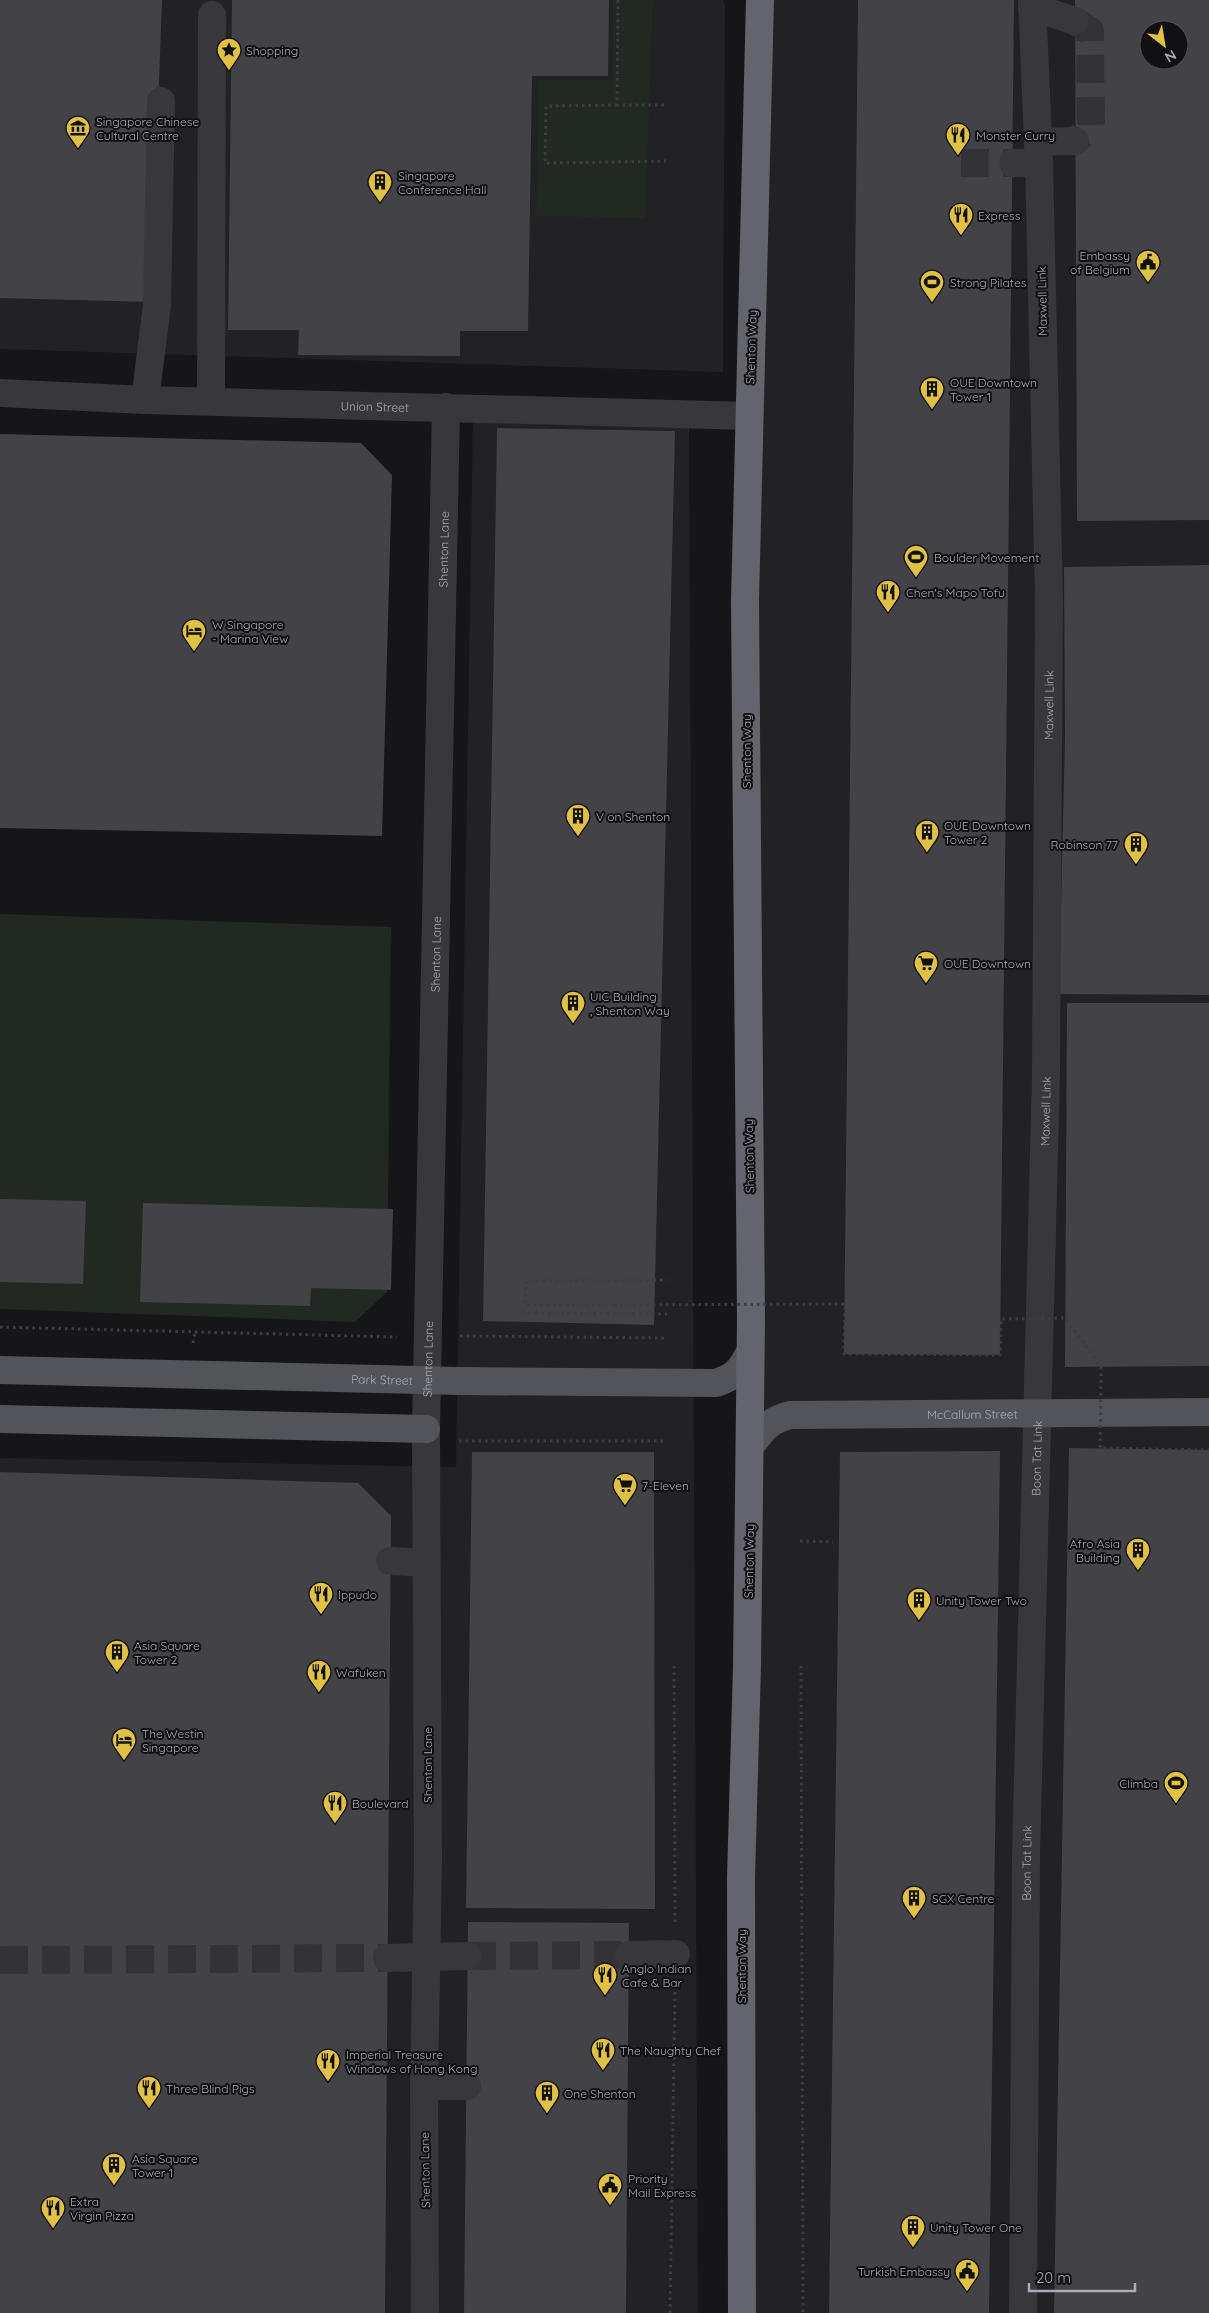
<svg xmlns="http://www.w3.org/2000/svg" width="1209" height="2313" font-family="Quicksand,sans-serif">
	<style>
		.built { fill: #222124; fill-rule: evenodd }
		.green { fill: #222923 }
		.building { fill: #434247; fill-rule: evenodd }
		.lines { fill: none; stroke-linecap: round; stroke-linejoin: round }
		.minor-tunnel { stroke: #333337; stroke-width: 28; stroke-dasharray: 28 14; stroke-linecap: butt }
		.path { stroke: #3d3e42; stroke-width: 3; stroke-dasharray: 2.5 4; stroke-linecap: butt }
		.minor { stroke: #37373c; stroke-width: 28 }
		.major { stroke: #53545a; stroke-width: 28 }
		.highway { stroke: #63646c; stroke-width: 28 }
		.path-bridge { stroke: #3d3e42; stroke-width: 3; stroke-dasharray: 2.5 4; stroke-linecap: butt }
		.labels { text-anchor: middle; dominant-baseline: central; stroke-width: 4; stroke-linejoin: round; paint-order: stroke }
		.poi-label { font-size: 12px; fill: #a9abb6; stroke: #111012; text-anchor: start }
		.street-label { font-size: 12px; fill: #a9abb6; stroke: #111012 }
	</style>
	<rect width="100%" height="100%" fill="#161517"/>
	<path class="built" d="M0,0H723L725,5L723,372L0,349Z
		M760,0H1209V2313H742ZM1149,30H1179V60H1149Z
		M473,418L689,426L698,2313H0V1458L456,1467Z"/>
	<path class="green" d="M613,0H653L645,218L536,216L539,80H613Z
		M0,914L391,927L387,1292L355,1322L0,1309Z"/>
	<path class="building" d="M0,0H162L151,302L0,298Z
		M232,0H609L608,76H532L528,331H460V356L298,355L299,330H228Z
		M858,0H1014L1000,1355L844,1354Z
		M1075,0H1209V520L1077,521ZM1149,30H1179V60H1149Z
		M497,428L675,431L654,1325L483,1321Z
		M0,434L361,443L392,475L382,836L0,828Z
		M1209,565V995L1059,994L1065,737L1064,567Z
		M1067,1003H1209V1366L1065,1367Z
		M0,1199L86,1201L83,1284L0,1282Z
		M143,1203L393,1209L391,1290L311,1288L310,1306L140,1302Z
		M1069,1448L1209,1450V2313H1054Z
		M1000,1451L989,2313H829L840,1452Z
		M472,1452H654L655,1909L466,1908Z
		M0,1472L358,1483L391,1516L385,2313H0Z
		M468,1922L629,1923L626,2313H464Z"/>
	<g class="lines">
		<path class="minor-tunnel" d="M1075,21L1090,31L1091,127L1075,141
			M961,163H1013
			M468,1956L629,1955
			M0,1960L387,1958"/>
		<path class="path" d="M618,0L617,105H666
			M617,105L546,106L545,163L666,161
			M614,1305H525L526,1281L667,1280
			M522,1313L667,1314
			M0,1327L397,1337
			M460,1336L667,1338
			M193,1343L195,1332
			M459,1441H667
			M800,1541L833,1542
			M674,1666L675,1923
			M801,1666L803,2313
			M670,2313L675,1987"/>
		<g class="minor">
			<path d="M1032,7L1075,21"/>
			<path d="M1038,142L1075,141"/>
			<path d="M1013,163H1039"/>
			<path id="s1" d="M0,393L145,400L749,416"/>
			<path d="M145,400L157,305L161,101"/>
			<path d="M211,401L212,15"/>
			<path d="M390,1561L426,1563"/>
			<path d="M629,1955L676,1954"/>
			<path d="M387,1958L468,1956"/>
			<path d="M424,2086H467"/>
			<path id="s2" d="M425,2313L424,2086L428,1861L426,1429L446,407"/>
			<path id="s3" d="M1023,2313L1026,1856L1046,1073L1049,599L1039,163L1032,0"/>
		</g>
		<g class="major">
			<path id="s4" d="M0,1370L460,1381L716,1383C736,1376 740,1371 750,1352"/>
			<path d="M0,1419L426,1429"/>
			<path id="s5" d="M750,1447C763,1429 768,1421 790,1415L1209,1412"/>
		</g>
		<path class="highway" d="M742,2313L741,1877L747,1666L751,1320L745,601L760,0"/>
		<path class="path-bridge" d="M614,1305L845,1304L844,1354L1000,1355L1001,1319L1065,1318L1101,1366L1100,1448L1209,1450"/>
	</g>
	<defs>
		<symbol id="sight-pin" viewBox="-11 -11 22 30"><path d="M0 17L-7.5 6A9.5 9.5 0 1 1 7.5 6Z" fill="#e0c144" stroke="#111012"/><path d="M0-6L1.8-2.2L6-1.7L2.9 1.2L3.7 5.4L0 3.3L-3.7 5.4L-2.9 1.2L-6-1.7L-1.8-2.2Z" fill="#111"/></symbol>
		<symbol id="museum-pin" viewBox="-11 -11 22 30"><path d="M0 17L-7.5 6A9.5 9.5 0 1 1 7.5 6Z" fill="#e0c144" stroke="#111012"/><path d="M0-6L6-3V-2H-6V-3ZM-5-1h2V3h-2ZM-1-1h2V3h-2ZM3-1h2V3H3ZM-6 4H6V6H-6Z" fill="#111"/></symbol>
		<symbol id="restaurant-pin" viewBox="-11 -11 22 30"><path d="M0 17L-7.5 6A9.5 9.5 0 1 1 7.5 6Z" fill="#e0c144" stroke="#111012"/><path d="M-5-6h1v4h1v-4h1v4h1v-4h1v5L-1.5 .5V6h-2V.5L-5-1ZM5-6V6H3V1.5H1.5Q1.5-4 5-6Z" fill="#111"/></symbol>
		<symbol id="building-pin" viewBox="-11 -11 22 30"><path d="M0 17L-7.5 6A9.5 9.5 0 1 1 7.5 6Z" fill="#e0c144" stroke="#111012"/><path d="M-4-6H4V6H1V3H-1V6H-4ZM-2.5-4.3h1.7v1.8h-1.7ZM.8-4.3h1.7v1.8H.8ZM-2.5-1h1.7V.8h-1.7ZM.8-1h1.7V.8H.8Z" fill="#111"/></symbol>
		<symbol id="civic-pin" viewBox="-11 -11 22 30"><path d="M0 17L-7.5 6A9.5 9.5 0 1 1 7.5 6Z" fill="#e0c144" stroke="#111012"/><path d="M-.6-6.5H3V-4.5H.6V-3L4-1V1h2V6H-6V1h2V-1L-.6-3ZM-1.2 2.5V6h2.4V2.5Z" fill="#111"/></symbol>
		<symbol id="stadium-pin" viewBox="-11 -11 22 30"><path d="M0 17L-7.5 6A9.5 9.5 0 1 1 7.5 6Z" fill="#e0c144" stroke="#111012"/><path d="M0-5a6.5 5 0 1 0 0 10a6.5 5 0 1 0 0-10ZM-3.5-1.8h7v3.6h-7Z" fill="#111"/></symbol>
		<symbol id="hotel-pin" viewBox="-11 -11 22 30"><path d="M0 17L-7.5 6A9.5 9.5 0 1 1 7.5 6Z" fill="#e0c144" stroke="#111012"/><path d="M-6-4.5h1.5V1H6V5H4.5V3h-9V5H-6ZM-4 0a1.8 1.8 0 1 1 3.6 0ZM.5 0V-2.5h3Q6-2.5 6 0Z" fill="#111"/></symbol>
		<symbol id="supermarket-pin" viewBox="-11 -11 22 30"><path d="M0 17L-7.5 6A9.5 9.5 0 1 1 7.5 6Z" fill="#e0c144" stroke="#111012"/><path d="M-6-5.5h2.5l.6 2H6L4.5 2H-2.5L-4.4-4H-6ZM-1.5 3.2a1.3 1.3 0 1 0 .1 0ZM3 3.2a1.3 1.3 0 1 0 .1 0Z" fill="#111"/></symbol>
	</defs>
	<g fill-rule="evenodd">
		<use href="#sight-pin" x="215" y="36" width="28" height="38"/>
		<use href="#museum-pin" x="64" y="114" width="28" height="38"/>
		<use href="#restaurant-pin" x="944" y="121" width="28" height="38"/>
		<use href="#building-pin" x="366" y="168" width="28" height="38"/>
		<use href="#restaurant-pin" x="947" y="201" width="28" height="38"/>
		<use href="#civic-pin" x="1134" y="248" width="28" height="38"/>
		<use href="#stadium-pin" x="918" y="268" width="28" height="38"/>
		<use href="#building-pin" x="918" y="375" width="28" height="38"/>
		<use href="#stadium-pin" x="902" y="543" width="28" height="38"/>
		<use href="#restaurant-pin" x="874" y="578" width="28" height="38"/>
		<use href="#hotel-pin" x="180" y="617" width="28" height="38"/>
		<use href="#building-pin" x="564" y="802" width="28" height="38"/>
		<use href="#building-pin" x="913" y="818" width="28" height="38"/>
		<use href="#building-pin" x="1122" y="830" width="28" height="38"/>
		<use href="#supermarket-pin" x="912" y="949" width="28" height="38"/>
		<use href="#building-pin" x="559" y="989" width="28" height="38"/>
		<use href="#supermarket-pin" x="611" y="1471" width="28" height="38"/>
		<use href="#building-pin" x="1124" y="1536" width="28" height="38"/>
		<use href="#restaurant-pin" x="307" y="1580" width="28" height="38"/>
		<use href="#building-pin" x="905" y="1586" width="28" height="38"/>
		<use href="#building-pin" x="103" y="1638" width="28" height="38"/>
		<use href="#restaurant-pin" x="305" y="1658" width="28" height="38"/>
		<use href="#hotel-pin" x="110" y="1726" width="28" height="38"/>
		<use href="#stadium-pin" x="1162" y="1769" width="28" height="38"/>
		<use href="#restaurant-pin" x="321" y="1789" width="28" height="38"/>
		<use href="#building-pin" x="900" y="1884" width="28" height="38"/>
		<use href="#restaurant-pin" x="591" y="1961" width="28" height="38"/>
		<use href="#restaurant-pin" x="589" y="2036" width="28" height="38"/>
		<use href="#restaurant-pin" x="314" y="2047" width="28" height="38"/>
		<use href="#restaurant-pin" x="135" y="2074" width="28" height="38"/>
		<use href="#building-pin" x="533" y="2079" width="28" height="38"/>
		<use href="#building-pin" x="100" y="2151" width="28" height="38"/>
		<use href="#civic-pin" x="596" y="2171" width="28" height="38"/>
		<use href="#restaurant-pin" x="39" y="2194" width="28" height="38"/>
		<use href="#building-pin" x="899" y="2213" width="28" height="38"/>
		<use href="#civic-pin" x="953" y="2257" width="28" height="38"/>
	</g>
	<g class="labels">
		<g class="poi-label">
			<text x="246" y="50">Shopping</text>
			<text x="96" y="121">Singapore Chinese<tspan x="96" dy="14">Cultural Centre</tspan></text>
			<text x="976" y="135">Monster Curry</text>
			<text x="398" y="175">Singapore<tspan x="398" dy="14">Conference Hall</tspan></text>
			<text x="978" y="215">Express</text>
			<text x="1130" y="255" text-anchor="end">Embassy<tspan x="1130" dy="14">of Belgium</tspan></text>
			<text x="950" y="282">Strong Pilates</text>
			<text x="950" y="382">OUE Downtown<tspan x="950" dy="14">Tower 1</tspan></text>
			<text x="934" y="557">Boulder Movement</text>
			<text x="906" y="592">Chen's Mapo Tofu</text>
			<text x="212" y="624">W Singapore<tspan x="212" dy="14">- Marina View</tspan></text>
			<text x="596" y="816">V on Shenton</text>
			<text x="944" y="825">OUE Downtown<tspan x="944" dy="14">Tower 2</tspan></text>
			<text x="1118" y="844" text-anchor="end">Robinson 77</text>
			<text x="944" y="963">OUE Downtown</text>
			<text x="590" y="996">UIC Building<tspan x="590" dy="14">, Shenton Way</tspan></text>
			<text x="642" y="1485">7-Eleven</text>
			<text x="1120" y="1543" text-anchor="end">Afro Asia<tspan x="1120" dy="14">Building</tspan></text>
			<text x="338" y="1594">Ippudo</text>
			<text x="936" y="1600">Unity Tower Two</text>
			<text x="134" y="1645">Asia Square<tspan x="134" dy="14">Tower 2</tspan></text>
			<text x="336" y="1672">Wafuken</text>
			<text x="142" y="1733">The Westin<tspan x="142" dy="14">Singapore</tspan></text>
			<text x="1158" y="1783" text-anchor="end">Climba</text>
			<text x="352" y="1803">Boulevard</text>
			<text x="932" y="1898">SGX Centre</text>
			<text x="622" y="1968">Anglo Indian<tspan x="622" dy="14">Cafe &amp; Bar</tspan></text>
			<text x="620" y="2050">The Naughty Chef</text>
			<text x="346" y="2054">Imperial Treasure<tspan x="346" dy="14">Windows of Hong Kong</tspan></text>
			<text x="166" y="2088">Three Blind Pigs</text>
			<text x="564" y="2093">One Shenton</text>
			<text x="132" y="2158">Asia Square<tspan x="132" dy="14">Tower 1</tspan></text>
			<text x="628" y="2178">Priority<tspan x="628" dy="14">Mail Express</tspan></text>
			<text x="70" y="2201">Extra<tspan x="70" dy="14">Virgin Pizza</tspan></text>
			<text x="930" y="2227">Unity Tower One</text>
			<text x="950" y="2271" text-anchor="end">Turkish Embassy</text>
		</g>
		<g class="street-label">
			<text transform="translate(1042 301) rotate(-91)">Maxwell Link</text>
			<text transform="translate(751 347) rotate(-88)">Shenton Way</text>
			<text stroke="none"><textPath href="#s1" startOffset="375">Union Street</textPath></text>
			<text stroke="none"><textPath href="#s2" startOffset="1764">Shenton Lane</textPath></text>
			<text stroke="none"><textPath href="#s3" startOffset="1608">Maxwell Link</textPath></text>
			<text transform="translate(746 751) rotate(-90)">Shenton Way</text>
			<text stroke="none"><textPath href="#s2" startOffset="1359">Shenton Lane</textPath></text>
			<text stroke="none"><textPath href="#s3" startOffset="1202">Maxwell Link</textPath></text>
			<text transform="translate(749 1156) rotate(-91)">Shenton Way</text>
			<text stroke="none"><textPath href="#s2" startOffset="954">Shenton Lane</textPath></text>
			<text stroke="none"><textPath href="#s4" startOffset="382">Park Street</textPath></text>
			<text stroke="none"><textPath href="#s5" startOffset="235">McCallum Street</textPath></text>
			<text stroke="none"><textPath href="#s3" startOffset="855">Boon Tat Link</textPath></text>
			<text transform="translate(749 1561) rotate(-89)">Shenton Way</text>
			<text transform="translate(427 1765) rotate(-90)">Shenton Lane</text>
			<text stroke="none"><textPath href="#s3" startOffset="450">Boon Tat Link</textPath></text>
			<text transform="translate(741 1966) rotate(-90)">Shenton Way</text>
			<text transform="translate(425 2170) rotate(-91)">Shenton Lane</text>
		</g>
	</g>
	<g transform="translate(1164 45) rotate(149)"><circle r="24" fill="#111012" stroke="#4e4e54"/>
	<path d="M0-4L9 19L0 12L-9 19Z" fill="#e0c144"/>
	<text y="-8" font-size="14" font-weight="bold" text-anchor="middle" fill="#a9abb6">N</text>
	</g>
	<path d="M1029 2283v8h106v-8" fill="none" stroke="#a9abb6" stroke-width="2.5"/>
	<text x="1036" y="2283" font-size="15" fill="#a9abb6" stroke="#111012" stroke-width="4" paint-order="stroke">20 m</text>
</svg>
